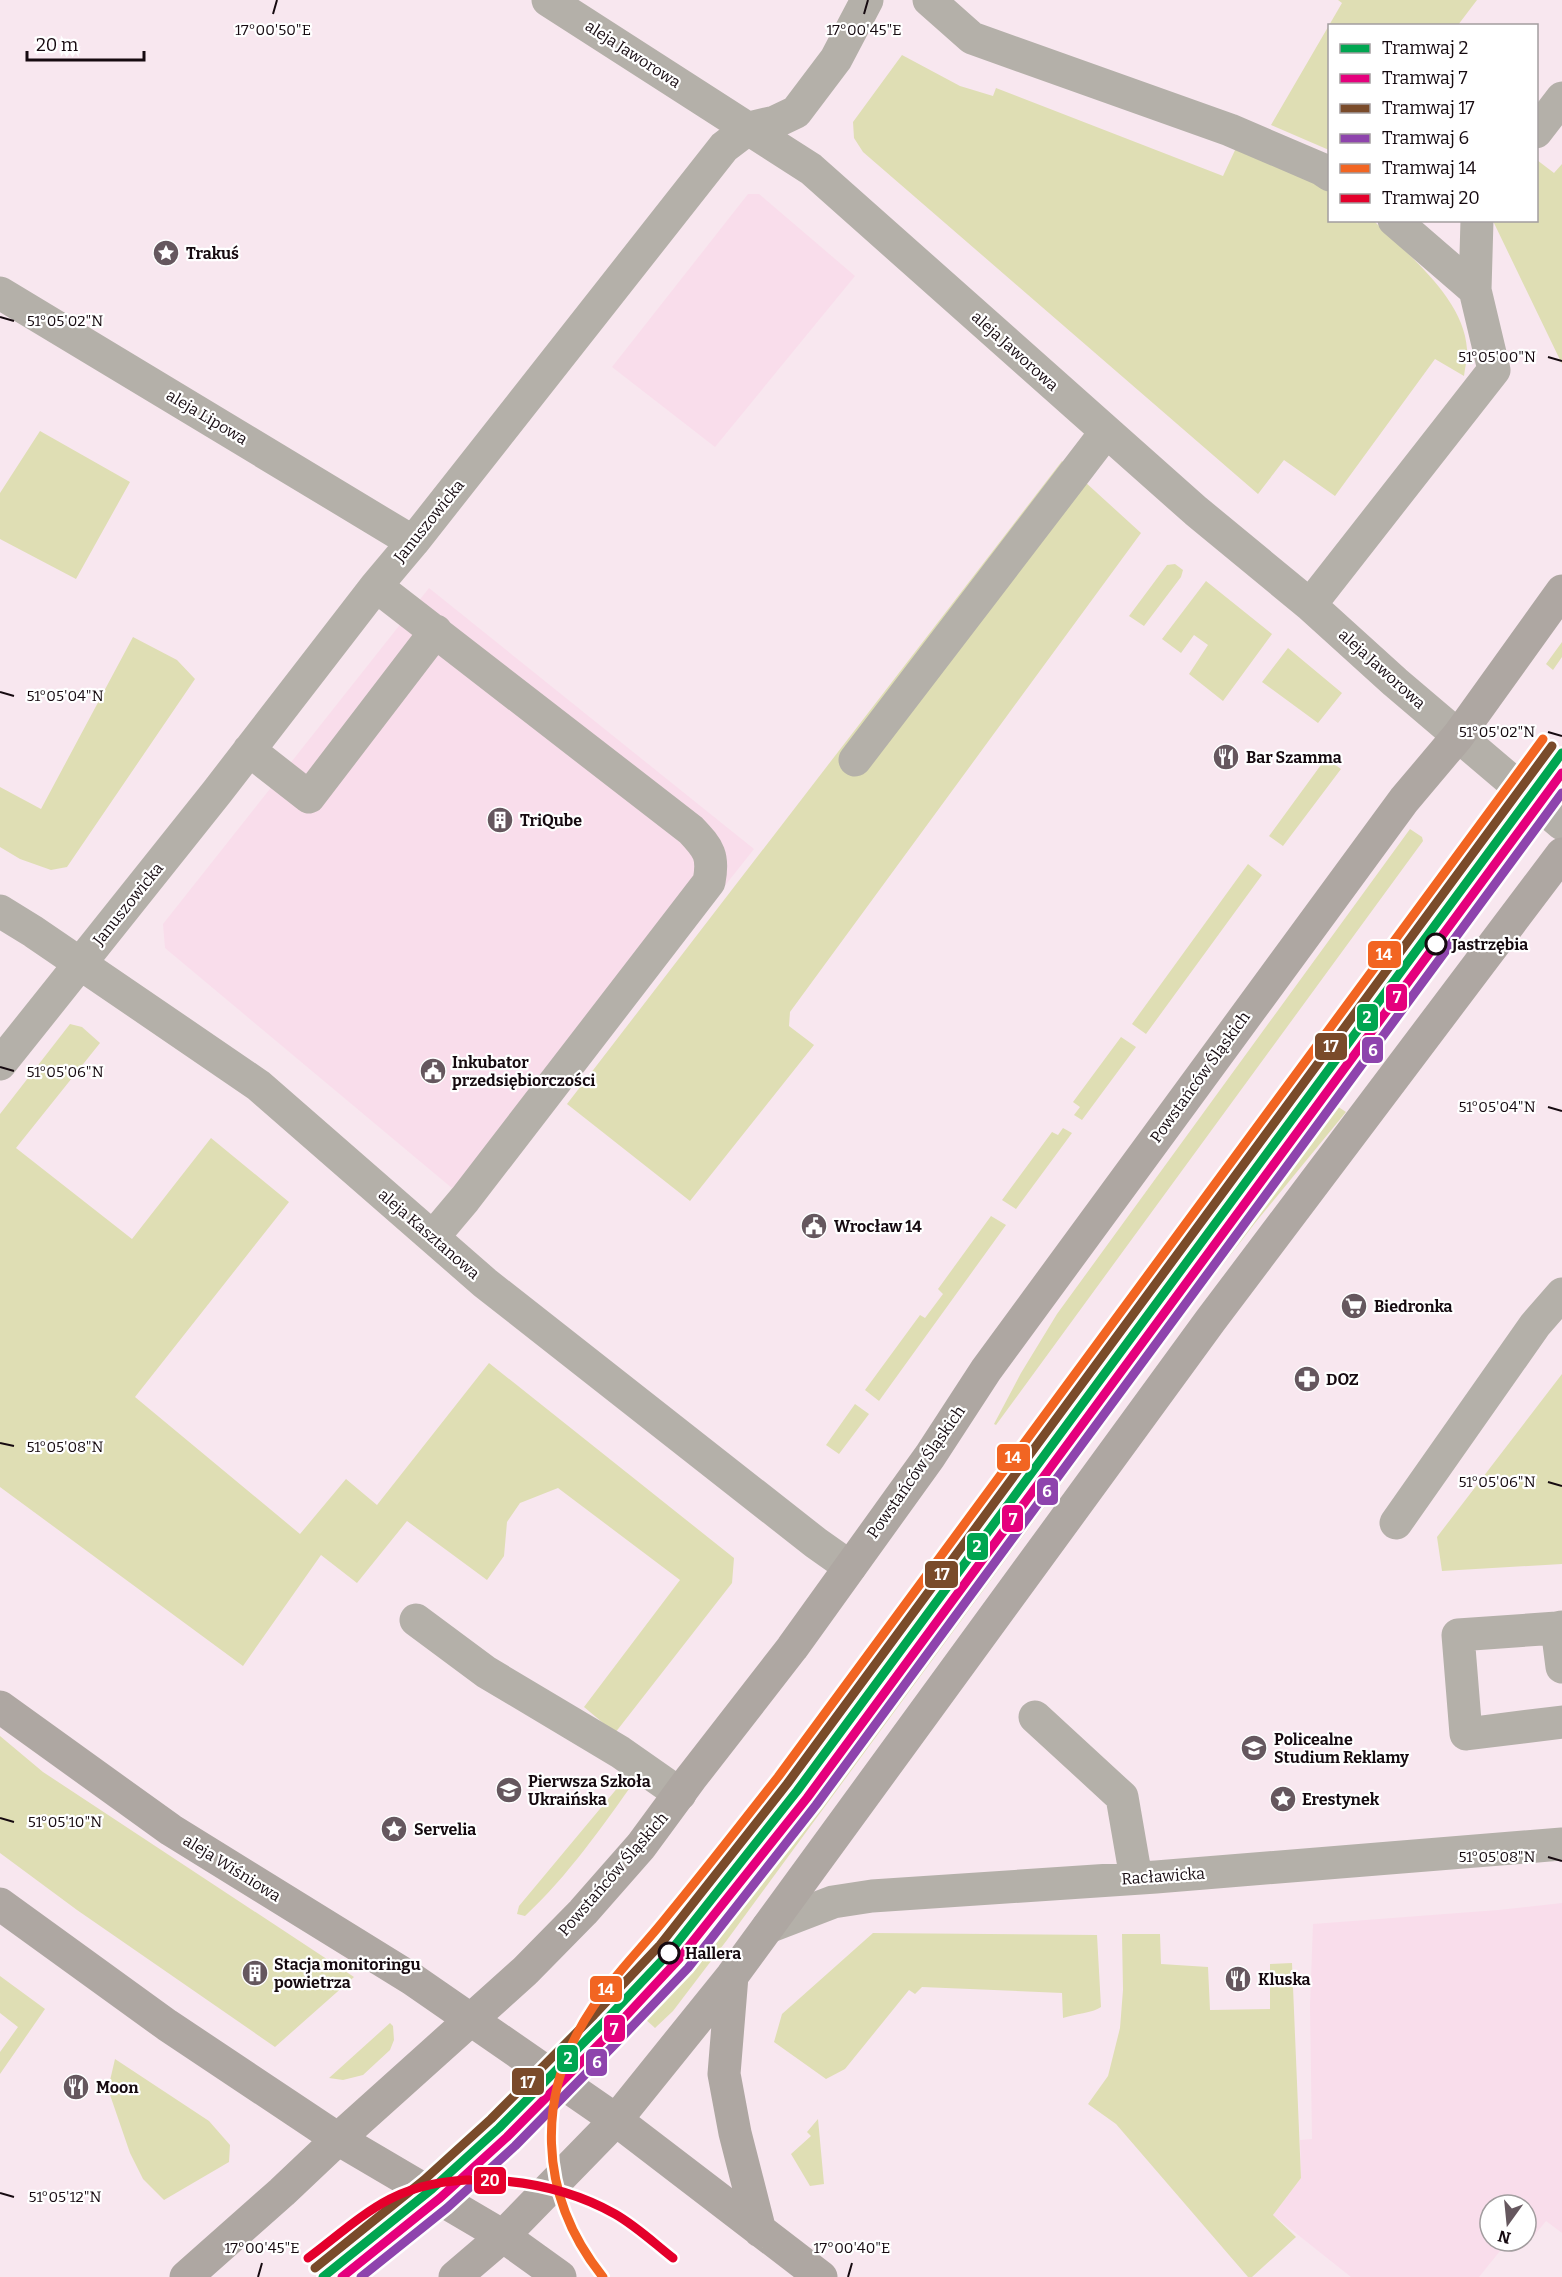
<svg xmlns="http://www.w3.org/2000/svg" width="1562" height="2277" font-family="Bitter,serif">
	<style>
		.built { fill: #f9ddeb }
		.green { fill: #dfdeb4 }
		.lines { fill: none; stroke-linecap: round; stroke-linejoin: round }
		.minor { stroke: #b4b0a9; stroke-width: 33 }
		.major { stroke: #aea7a2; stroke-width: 33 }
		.tram-1-casing { stroke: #fff; stroke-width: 14 }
		.tram-2-casing { stroke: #fff; stroke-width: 14 }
		.tram-3-casing { stroke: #fff; stroke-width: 14 }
		.tram-4-casing { stroke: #fff; stroke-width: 14 }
		.tram-5-casing { stroke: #fff; stroke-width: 14 }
		.tram-6-casing { stroke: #fff; stroke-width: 14 }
		.tram-1 { stroke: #00a651; stroke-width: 9 }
		.tram-2 { stroke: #e5007d; stroke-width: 9 }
		.tram-3 { stroke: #7a4b2a; stroke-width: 9 }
		.tram-4 { stroke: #8e44ad; stroke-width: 9 }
		.tram-5 { stroke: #f26522; stroke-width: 9 }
		.tram-6 { stroke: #e4002b; stroke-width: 9 }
		.ticks { fill: none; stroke: #160a10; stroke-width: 2 }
		.stop-dot { fill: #fff; stroke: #160a10; stroke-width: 3 }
		.labels { text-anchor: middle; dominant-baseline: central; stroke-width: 4.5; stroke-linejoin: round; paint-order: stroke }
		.street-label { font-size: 16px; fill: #160a10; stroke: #fff }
		.poi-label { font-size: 16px; font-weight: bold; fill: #160a10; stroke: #fff; text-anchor: start }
		.stop-label { font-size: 16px; font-weight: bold; fill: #160a10; stroke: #fff; text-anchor: start }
		.ticks-label { font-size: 15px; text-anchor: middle; fill: #160a10; stroke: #fff; stroke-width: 4.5; stroke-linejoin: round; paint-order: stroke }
		.line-badge { stroke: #fff; stroke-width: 2 }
		.badge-label { font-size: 16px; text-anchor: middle; font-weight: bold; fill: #fff }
	</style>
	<rect width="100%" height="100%" fill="#f8e7ef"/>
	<path class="built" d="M748,194H759L855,276L715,447L612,367Z
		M429,588L754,849L670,955L465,1199L165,948L163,924Z
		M1562,1903V2233L1546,2221L1524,2248L1514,2241H1526V2205H1490V2241H1508L1479,2277H1351L1273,2215L1301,2178L1300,2140L1312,2139L1310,2006L1313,1924L1498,1910Z"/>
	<path class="green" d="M1338,0H1477L1458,25L1330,26L1329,150L1271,125L1342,3Z
		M902,55L960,86L993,96L996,88L1223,176L1236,148L1329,190L1330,220L1374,221C1407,254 1464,298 1467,349C1468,357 1465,367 1464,376L1435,359L1335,496L1284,460L1258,494L863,152L854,138L853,122Z
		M1537,160L1554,173L1562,164V364L1493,221L1536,220Z
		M40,431L130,482L76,579L0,539V493Z
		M1062,461L1141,533L790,1012L789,1026L814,1045L690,1201L567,1104Z
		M1175,564L1183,570L1181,577L1144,626L1129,616L1167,565Z
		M1206,581L1272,634L1223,701L1189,674L1208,645L1194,635L1181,653L1162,639Z
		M133,637L177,660L195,679L67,867L51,870L20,859L0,847V787L41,809Z
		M1562,642V657L1553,670L1546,664Z
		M1288,648L1342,693L1318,723L1262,682Z
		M1326,758L1341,769L1283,846L1269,836Z
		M1410,829L1422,837L1423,841L996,1425L994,1424L1021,1373L1057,1314Z
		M1467,844L1471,847L1473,845L1480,851L859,1693L847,1686L976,1508L1020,1443L1428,885L1460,847Z
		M1248,864L1262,875L1146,1034L1132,1024Z
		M70,1024L82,1027L100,1043L16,1148L132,1239L211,1138L289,1202L135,1397L300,1534L346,1479L377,1505L489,1363L734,1558L732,1583L615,1733L584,1707L680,1580L558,1488L520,1503L507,1522L504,1556L487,1580L407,1521L357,1583L321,1555L243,1666L0,1487V1114Z
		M1121,1037L1136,1047L1082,1120L1074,1115L1080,1107L1073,1102Z
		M1334,1104L1346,1112L1255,1223L1205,1288L727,1940L673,2011L655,2028L644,2018L719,1933L875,1729L1151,1357Z
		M1063,1128L1072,1133L1016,1209L1002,1200L1052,1132L1058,1135Z
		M991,1216L1006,1225L879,1401L865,1390L920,1315L925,1318L943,1294L938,1289Z
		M1562,1374V1564L1442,1571L1437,1537Z
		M855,1404L869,1414L839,1454L826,1445Z
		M0,1736L43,1772L354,1977L275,2047L77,1910L0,1853Z
		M632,1769L639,1775C604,1824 569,1875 525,1916L517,1914L519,1906L624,1780Z
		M873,1933L1097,1935L1101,2007C1093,2013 1074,2014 1063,2018L1062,1993L922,1987L915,1994L909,1990L845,2069L826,2079L774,2042L782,2014Z
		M1122,1934H1160L1161,1964L1208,1967L1210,2010L1270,2009V1964L1292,1963L1301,2178L1273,2215L1296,2237L1252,2277H1248L1116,2124L1088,2104L1108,2076L1120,2028L1123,1990Z
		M0,1976L45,2009L0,2074V2052L18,2027L0,2013Z
		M390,2023L393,2026L394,2040L390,2050L363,2075L343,2080L329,2078Z
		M115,2059L209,2121L230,2145L229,2162L164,2200L143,2179L130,2153L108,2089Z
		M818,2119L824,2184L810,2186L791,2154L811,2136L807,2132Z"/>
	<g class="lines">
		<path class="minor" d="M548,0L811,169L1196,511L1310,605L1395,682L1562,824
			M929,0L972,38L1230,130L1321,169L1330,175
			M1536,132L1562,98
			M1394,220L1475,290
			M0,293L413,542
			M376,586L691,830C709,849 714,856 709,882L465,1199L433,1237
			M1310,605L1494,370L1475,290L1477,220
			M249,750L309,797L436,631
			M855,760L1106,432
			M0,911L34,932L258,1085L485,1283L816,1543L850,1567
			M0,1064L217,792L376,586L413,542L724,147L749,128L775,122L796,112L836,59L867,0
			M1396,1523L1535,1325L1562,1294
			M416,1620L486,1672L620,1752L680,1794
			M1562,1627L1557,1628L1562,1667
			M1557,1628L1458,1635L1466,1734L1562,1722
			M1035,1717L1122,1797L1136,1878
			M768,1927L833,1902L872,1896L1156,1877L1562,1844"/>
		<path class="major" d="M0,1707L171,1830L412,1979L616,2120L821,2277
			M0,1904L167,2025L338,2139L503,2236L560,2277
			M732,1976L724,2074L735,2133L760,2231
			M186,2277L282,2192L338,2139L525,1971L583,1912L641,1846L691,1778L792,1648L930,1456L986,1370L1404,800L1458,736L1562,591
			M455,2277L503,2236L616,2120L732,1976L1210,1321L1562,854"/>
		<defs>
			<path id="tram-1" d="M323,2277L432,2189L499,2128L603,2023L669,1953L797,1791L1562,753"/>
			<path id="tram-2" d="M342,2277L440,2198L507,2137L612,2031L678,1960L807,1798L1562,773"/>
			<path id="tram-3" d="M315,2268L424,2180L491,2119L594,2015L660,1945L787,1784L1552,746"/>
			<path id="tram-4" d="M361,2277L447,2208L515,2146L620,2039L688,1968L816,1805L1562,793"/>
			<path id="tram-5" d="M603,2277C537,2195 535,2093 593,2007C614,1975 641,1949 665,1919C704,1872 741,1824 778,1777L1543,739"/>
			<path id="tram-6" d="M308,2258C335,2238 361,2214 390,2199C456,2166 553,2179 615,2214C636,2226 654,2243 673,2258"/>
		</defs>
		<use href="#tram-1" class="tram-1-casing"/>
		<use href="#tram-2" class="tram-2-casing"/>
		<use href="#tram-3" class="tram-3-casing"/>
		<use href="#tram-4" class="tram-4-casing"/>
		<use href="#tram-5" class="tram-5-casing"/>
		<use href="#tram-6" class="tram-6-casing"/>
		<use href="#tram-1" class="tram-1"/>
		<use href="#tram-2" class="tram-2"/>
		<use href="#tram-3" class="tram-3"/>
		<use href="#tram-4" class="tram-4"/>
		<use href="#tram-5" class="tram-5"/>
		<use href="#tram-6" class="tram-6"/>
	</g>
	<path class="ticks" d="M273,14L277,0M864,14L868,0M0,317L14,321M1548,357L1562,361M0,692L14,696M1548,732L1562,736M0,1067L14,1071M1548,1107L1562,1111M0,1443L14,1446M1548,1482L1562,1486M0,1818L14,1822M1548,1857L1562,1861M0,2193L14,2197M258,2277L262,2263M848,2277L852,2263"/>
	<defs>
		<symbol id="sight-disc" viewBox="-11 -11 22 22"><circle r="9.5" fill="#65575e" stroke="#fff"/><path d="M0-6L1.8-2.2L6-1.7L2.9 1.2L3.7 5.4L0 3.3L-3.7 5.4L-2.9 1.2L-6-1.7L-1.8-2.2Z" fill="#fff"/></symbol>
		<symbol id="restaurant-disc" viewBox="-11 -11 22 22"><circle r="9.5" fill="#65575e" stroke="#fff"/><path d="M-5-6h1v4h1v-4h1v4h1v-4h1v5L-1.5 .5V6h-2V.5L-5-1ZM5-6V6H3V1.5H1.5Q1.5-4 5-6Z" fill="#fff"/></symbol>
		<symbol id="building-disc" viewBox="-11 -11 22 22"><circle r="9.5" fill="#65575e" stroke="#fff"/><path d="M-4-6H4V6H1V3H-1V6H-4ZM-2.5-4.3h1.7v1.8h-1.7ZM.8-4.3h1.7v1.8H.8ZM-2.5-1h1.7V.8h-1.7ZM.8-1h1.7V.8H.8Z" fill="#fff"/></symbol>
		<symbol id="civic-disc" viewBox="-11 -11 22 22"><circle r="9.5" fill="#65575e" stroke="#fff"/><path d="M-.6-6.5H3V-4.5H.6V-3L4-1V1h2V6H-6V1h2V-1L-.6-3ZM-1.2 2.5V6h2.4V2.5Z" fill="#fff"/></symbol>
		<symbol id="supermarket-disc" viewBox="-11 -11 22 22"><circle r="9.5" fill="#65575e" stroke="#fff"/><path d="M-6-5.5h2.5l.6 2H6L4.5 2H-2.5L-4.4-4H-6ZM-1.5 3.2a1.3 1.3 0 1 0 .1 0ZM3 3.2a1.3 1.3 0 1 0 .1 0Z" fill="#fff"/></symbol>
		<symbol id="pharmacy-disc" viewBox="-11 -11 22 22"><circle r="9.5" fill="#65575e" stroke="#fff"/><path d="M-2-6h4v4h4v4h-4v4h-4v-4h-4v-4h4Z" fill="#fff"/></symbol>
		<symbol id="university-disc" viewBox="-11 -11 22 22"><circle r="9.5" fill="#65575e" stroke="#fff"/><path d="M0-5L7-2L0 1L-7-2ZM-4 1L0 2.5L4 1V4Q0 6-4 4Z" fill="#fff"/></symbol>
		<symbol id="school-disc" viewBox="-11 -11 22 22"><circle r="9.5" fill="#65575e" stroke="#fff"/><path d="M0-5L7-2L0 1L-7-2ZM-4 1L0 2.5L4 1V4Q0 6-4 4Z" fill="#fff"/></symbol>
	</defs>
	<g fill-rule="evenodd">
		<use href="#sight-disc" x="151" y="238" width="30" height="30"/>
		<use href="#restaurant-disc" x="1211" y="742" width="30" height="30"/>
		<use href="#building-disc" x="485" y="805" width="30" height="30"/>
		<use href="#civic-disc" x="418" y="1056" width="30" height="30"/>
		<use href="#civic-disc" x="799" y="1211" width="30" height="30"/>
		<use href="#supermarket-disc" x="1339" y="1291" width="30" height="30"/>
		<use href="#pharmacy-disc" x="1292" y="1364" width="30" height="30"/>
		<use href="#university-disc" x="1239" y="1733" width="30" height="30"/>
		<use href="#school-disc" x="494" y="1775" width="30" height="30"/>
		<use href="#sight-disc" x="1268" y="1784" width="30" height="30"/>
		<use href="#sight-disc" x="379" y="1814" width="30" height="30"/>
		<use href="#building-disc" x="240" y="1958" width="30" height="30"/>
		<use href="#restaurant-disc" x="1223" y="1964" width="30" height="30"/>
		<use href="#restaurant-disc" x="61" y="2072" width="30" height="30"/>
	</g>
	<g class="stop-dot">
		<circle cx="1436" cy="944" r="10"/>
		<circle cx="669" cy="1953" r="10"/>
	</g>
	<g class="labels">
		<g class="street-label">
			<text transform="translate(633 54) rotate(33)">aleja Jaworowa</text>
			<text transform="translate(1015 351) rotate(42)">aleja Jaworowa</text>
			<text transform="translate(207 417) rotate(31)">aleja Lipowa</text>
			<text transform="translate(429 521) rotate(-51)">Januszowicka</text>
			<text transform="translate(1382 669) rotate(42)">aleja Jaworowa</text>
			<text transform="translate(128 904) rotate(-51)">Januszowicka</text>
			<text transform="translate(1200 1077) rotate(-54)">Powstańców Śląskich</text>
			<text transform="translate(429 1234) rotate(41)">aleja Kasztanowa</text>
			<text transform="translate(916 1472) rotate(-55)">Powstańców Śląskich</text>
			<text transform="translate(232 1868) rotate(32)">aleja Wiśniowa</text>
			<text transform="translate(613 1874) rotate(-49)">Powstańców Śląskich</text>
			<text transform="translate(1163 1876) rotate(-4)">Racławicka</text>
		</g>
		<g class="poi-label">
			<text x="186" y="253">Trakuś</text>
			<text x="1246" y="757">Bar Szamma</text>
			<text x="520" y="820">TriQube</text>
			<text x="452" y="1062">Inkubator<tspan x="452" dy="18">przedsiębiorczości</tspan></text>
			<text x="834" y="1226">Wrocław 14</text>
			<text x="1374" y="1306">Biedronka</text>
			<text x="1326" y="1379">DOZ</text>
			<text x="1274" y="1739">Policealne<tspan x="1274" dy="18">Studium Reklamy</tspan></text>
			<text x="528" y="1781">Pierwsza Szkoła<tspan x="528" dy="18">Ukraińska</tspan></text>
			<text x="1302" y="1799">Erestynek</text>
			<text x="414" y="1829">Servelia</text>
			<text x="274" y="1964">Stacja monitoringu<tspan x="274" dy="18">powietrza</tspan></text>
			<text x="1258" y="1979">Kluska</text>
			<text x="96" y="2087">Moon</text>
		</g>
		<g class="stop-label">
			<text x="1452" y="944">Jastrzębia</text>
			<text x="685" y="1953">Hallera</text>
		</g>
	</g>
	<g class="ticks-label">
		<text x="273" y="35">17°00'50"E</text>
		<text x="864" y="35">17°00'45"E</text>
		<text x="65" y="326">51°05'02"N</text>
		<text x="1497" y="362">51°05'00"N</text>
		<text x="65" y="701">51°05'04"N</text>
		<text x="1497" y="737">51°05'02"N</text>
		<text x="65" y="1077">51°05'06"N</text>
		<text x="1497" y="1112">51°05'04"N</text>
		<text x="65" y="1452">51°05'08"N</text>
		<text x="1497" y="1487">51°05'06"N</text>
		<text x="65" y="1827">51°05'10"N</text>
		<text x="1497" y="1862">51°05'08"N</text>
		<text x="65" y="2202">51°05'12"N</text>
		<text x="262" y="2253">17°00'45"E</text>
		<text x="852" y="2253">17°00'40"E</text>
	</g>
	<g class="line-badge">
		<rect x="1367" y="940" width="35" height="29" rx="6" fill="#f26522"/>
		<rect x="1385" y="983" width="23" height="29" rx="6" fill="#e5007d"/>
		<rect x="1356" y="1003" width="23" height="29" rx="6" fill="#00a651"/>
		<rect x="1314" y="1032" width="34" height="29" rx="6" fill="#7a4b2a"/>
		<rect x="1361" y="1036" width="23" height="28" rx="6" fill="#8e44ad"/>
		<rect x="996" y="1443" width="35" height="29" rx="6" fill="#f26522"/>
		<rect x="1036" y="1477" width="23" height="29" rx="6" fill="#8e44ad"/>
		<rect x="1001" y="1504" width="23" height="29" rx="6" fill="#e5007d"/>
		<rect x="966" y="1532" width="23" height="29" rx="6" fill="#00a651"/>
		<rect x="924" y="1560" width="35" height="29" rx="6" fill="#7a4b2a"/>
		<rect x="589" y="1975" width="34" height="28" rx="6" fill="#f26522"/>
		<rect x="603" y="2014" width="23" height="29" rx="6" fill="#e5007d"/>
		<rect x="556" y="2044" width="23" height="29" rx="6" fill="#00a651"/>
		<rect x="585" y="2048" width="23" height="29" rx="6" fill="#8e44ad"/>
		<rect x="511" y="2067" width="34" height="29" rx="6" fill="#7a4b2a"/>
		<rect x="473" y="2166" width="34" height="29" rx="6" fill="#e4002b"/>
	</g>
	<g class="badge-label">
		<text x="1384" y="960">14</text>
		<text x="1397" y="1003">7</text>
		<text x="1367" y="1023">2</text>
		<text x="1331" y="1052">17</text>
		<text x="1373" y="1056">6</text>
		<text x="1013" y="1463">14</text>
		<text x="1047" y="1497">6</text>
		<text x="1013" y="1525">7</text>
		<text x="977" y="1552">2</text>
		<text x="942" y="1580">17</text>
		<text x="606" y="1995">14</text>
		<text x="614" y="2035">7</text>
		<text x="568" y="2064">2</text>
		<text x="597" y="2068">6</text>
		<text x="528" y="2088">17</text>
		<text x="490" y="2186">20</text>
	</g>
	<rect x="1328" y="24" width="210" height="198" fill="#ffffff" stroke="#a29d9f" stroke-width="1.5"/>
	<rect x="1340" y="44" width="30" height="9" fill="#00a651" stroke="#a29d9f" stroke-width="1.5"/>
	<text x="1382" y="54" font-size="18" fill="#160a10">Tramwaj 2</text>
	<rect x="1340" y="74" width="30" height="9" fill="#e5007d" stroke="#a29d9f" stroke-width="1.5"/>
	<text x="1382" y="84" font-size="18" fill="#160a10">Tramwaj 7</text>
	<rect x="1340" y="104" width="30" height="9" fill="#7a4b2a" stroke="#a29d9f" stroke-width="1.5"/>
	<text x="1382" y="114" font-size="18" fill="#160a10">Tramwaj 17</text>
	<rect x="1340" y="134" width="30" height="9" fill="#8e44ad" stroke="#a29d9f" stroke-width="1.5"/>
	<text x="1382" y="144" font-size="18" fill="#160a10">Tramwaj 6</text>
	<rect x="1340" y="164" width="30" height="9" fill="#f26522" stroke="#a29d9f" stroke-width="1.5"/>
	<text x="1382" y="174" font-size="18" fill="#160a10">Tramwaj 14</text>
	<rect x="1340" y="194" width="30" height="9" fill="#e4002b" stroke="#a29d9f" stroke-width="1.5"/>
	<text x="1382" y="204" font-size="18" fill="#160a10">Tramwaj 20</text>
	<g transform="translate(1508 2223) rotate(195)"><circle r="28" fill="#ffffff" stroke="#a29d9f" stroke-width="1.5"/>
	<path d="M0-4.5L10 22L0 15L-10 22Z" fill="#65575e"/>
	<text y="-9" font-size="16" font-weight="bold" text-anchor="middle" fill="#160a10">N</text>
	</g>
	<path d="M27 51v9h117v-9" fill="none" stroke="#160a10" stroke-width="3"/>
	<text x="36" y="51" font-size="18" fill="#160a10" stroke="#ffffff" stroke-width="4.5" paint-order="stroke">20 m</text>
</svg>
